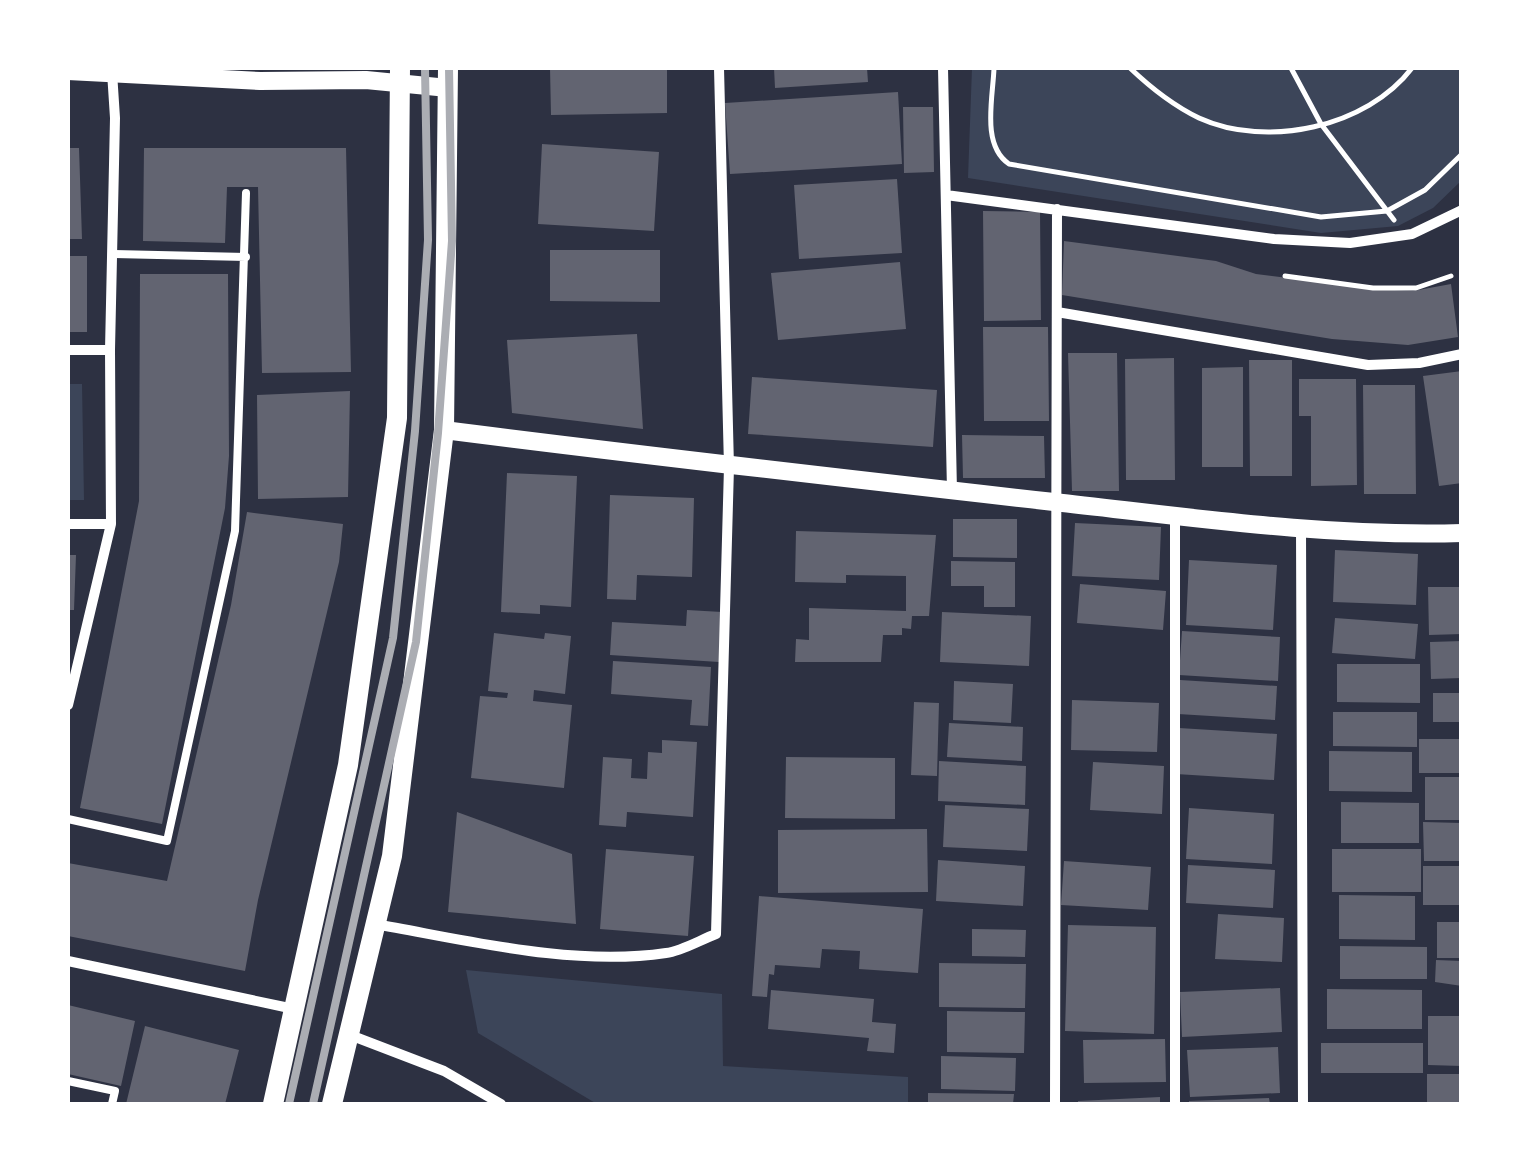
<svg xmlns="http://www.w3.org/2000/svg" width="1529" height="1172" font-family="'Fira Sans',sans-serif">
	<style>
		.green { fill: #3c4559 }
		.building { fill: #626471 }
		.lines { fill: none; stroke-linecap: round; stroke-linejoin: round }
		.path { stroke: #fff; stroke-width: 5 }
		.service { stroke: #fff; stroke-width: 8 }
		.minor { stroke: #fff; stroke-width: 10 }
		.tertiary { stroke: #fff; stroke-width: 18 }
		.secondary { stroke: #fff; stroke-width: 20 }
		.rail { stroke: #abadb3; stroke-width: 8 }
	</style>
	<rect width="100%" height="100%" fill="#2d3142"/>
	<path class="green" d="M972,68H1461V181L1433,208L1398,226L1321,233L968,178Z
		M68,384H82L84,500H68Z
		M466,970L722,994L723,1066L908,1077V1104H597L478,1033Z"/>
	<path class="building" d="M550,68H667V113L551,115Z
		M774,68H867L868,82L775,88Z
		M898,92L902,164L730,174L725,103Z
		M903,107H933L934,172L904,173Z
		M542,144L659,152L654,231L538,224Z
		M68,148H79L82,239H68Z
		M144,148H346L351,372L262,373L258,187H227L225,243L143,241Z
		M897,179L902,253L799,259L794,185Z
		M983,211L1040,212L1041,320L984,321Z
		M1064,241L1216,261L1256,274L1376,289L1413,291L1451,284L1458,337L1408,345L1332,339L1062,295Z
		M550,250H660V302L550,301Z
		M68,256H87V332H68Z
		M900,262L906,329L778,340L771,273Z
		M140,274H228L229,456L225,508L162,824L80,808L139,501Z
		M983,327H1048L1049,421H984Z
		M637,334L643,429L512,413L507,340Z
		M1068,353H1117L1119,491H1072Z
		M1174,358L1175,480H1126L1125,359Z
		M1249,360H1292V476H1250Z
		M1243,367V467H1202V368Z
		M1462,371V483L1439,486L1423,376Z
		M752,377L937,390L933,447L748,434Z
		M1299,379H1356L1357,485L1311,486V416H1299Z
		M1363,385H1415L1416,494H1364Z
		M350,391L348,497L258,499L257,395Z
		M962,435L1044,436L1045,478H963Z
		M507,473L577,476L571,607L540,605V614L501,612Z
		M610,495L694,498L692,577L637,575L636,600L607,599Z
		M247,512L343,524L339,562L258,900L245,971L68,936V863L167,881L231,605Z
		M953,519H1017V558L953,557Z
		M1075,523L1161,527L1159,580L1072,576Z
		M796,531L936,535L929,616H912L911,629L902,628V635H883L881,662H795L796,639L809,640V608L906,611V576L846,575V583L795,582Z
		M1335,550L1418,554L1416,605L1333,602Z
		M68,555H76L74,610H68Z
		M1189,560L1277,565L1273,630L1186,625Z
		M951,561L1015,562V607H984V586H951Z
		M1080,584L1166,591L1163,630L1077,623Z
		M1428,587H1462V634L1429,635Z
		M687,610L722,612L719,662L610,655L612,622L686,626Z
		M942,612L1031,616L1029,666L940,662Z
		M1335,618L1418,624L1415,659L1332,653Z
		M1182,631L1280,637L1278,681L1179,675Z
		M494,633L544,639L545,633L571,636L565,694L534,690L533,701L572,705L564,788L471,778L480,696L507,698L508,693L488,691Z
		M1462,641V678L1431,679L1430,642Z
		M613,661L711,667L708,726L690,725L692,700L611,694Z
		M1337,664H1420V703L1337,702Z
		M1180,680L1277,686L1275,720L1178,714Z
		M954,681L1013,684L1011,723L953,720Z
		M1433,693H1462V722H1433Z
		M1072,700L1159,703L1157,752L1071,750Z
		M914,702L939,703L937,776L911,775Z
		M1333,712H1417V747L1333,746Z
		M949,723L1023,727L1022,761L947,757Z
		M1179,728L1277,734L1274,780L1176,774Z
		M1419,739H1462V773H1419Z
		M662,740L697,742L693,817L627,812L626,827L599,825L603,757L632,759L631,778L647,779L648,752L662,753Z
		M1329,751L1412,752V792L1329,791Z
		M786,757L895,758V819L785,818Z
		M939,761L1026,766L1025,805L938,801Z
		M1093,762L1164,766L1162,814L1090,810Z
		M1425,777H1462V820H1425Z
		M1341,802L1419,803V843H1341Z
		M945,805L1029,809L1027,851L943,847Z
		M1189,808L1274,814L1272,864L1186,859Z
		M457,812L572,854L576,924L448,912Z
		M1423,822L1462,823V861H1424Z
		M927,829L928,892L778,893V830Z
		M606,849L694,856L688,936L600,929Z
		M1332,849H1421V892H1332Z
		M938,860L1025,866L1023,906L936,901Z
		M1064,861L1151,867L1148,910L1061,905Z
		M1188,865L1275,870L1273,908L1186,903Z
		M1423,866H1462V905H1423Z
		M1339,895L1415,896V940L1339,939Z
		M759,896L923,909L918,973L859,969L860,951L822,949L820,968L775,965L774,975L769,974L767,997L752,996Z
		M1218,914L1284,918L1282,962L1215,959Z
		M1437,922H1462V958H1437Z
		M1068,925L1156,927L1154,1034L1065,1031Z
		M972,929L1026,930L1025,957L972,956Z
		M1340,946L1427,947V979H1340Z
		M1436,960L1462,961V986L1435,982Z
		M939,963L1026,964L1025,1008L939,1007Z
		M1280,988L1282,1032L1182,1037L1180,992Z
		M1327,989L1422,990V1029H1327Z
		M771,990L874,999L872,1022L896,1024L894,1053L867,1051L869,1038L768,1029Z
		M68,1005L135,1021L121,1086L68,1074Z
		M947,1011L1025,1012L1024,1053L947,1052Z
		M1428,1016H1462V1066L1428,1065Z
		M145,1026L239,1050L225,1104H126Z
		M1165,1039L1166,1082L1084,1083L1083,1040Z
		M1321,1043H1423V1073H1321Z
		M1278,1047L1280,1093L1190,1097L1187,1050Z
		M941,1056L1016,1058L1015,1091L941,1089Z
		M1427,1074H1462V1104H1427Z
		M928,1093L1014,1094L1013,1104H928Z
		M1160,1097V1104H1078V1101Z
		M1269,1098L1270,1104H1189V1101Z"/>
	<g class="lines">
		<path class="path" d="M994,68C993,98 981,145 1009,164L1321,217L1387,211L1425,190L1462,154
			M1130,68C1151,88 1172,105 1199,118C1267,149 1367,127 1412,68
			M1291,68L1321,124L1394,220
			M1285,276L1373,288H1416L1451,276"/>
		<path class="service" d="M114,254L246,257
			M68,819L167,841L235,531L246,193
			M68,1081L115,1091L112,1104"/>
		<path class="minor" d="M943,68L952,491
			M946,195L1274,239L1350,243L1412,234L1462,210
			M1057,312L1368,365L1419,363L1462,354
			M68,350H110
			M68,524H111
			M1301,529L1303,1104
			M68,705L111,524L110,350L115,118L112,72
			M375,924C467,940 573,967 666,953C682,951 700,940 716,934L729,467L719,68
			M68,961L294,1009
			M350,1035L444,1071L501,1104
			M1055,1104L1057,209
			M1175,1104V517"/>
		<path class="tertiary" d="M68,71L260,81L366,80L448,88
			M444,430C647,456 850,479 1054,502C1190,517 1324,537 1462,533"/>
		<path class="secondary" d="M273,1104L348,765L397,418L400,68
			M332,1104L392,856L444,430L448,68"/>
		<path class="rail" d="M289,1104L393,638L415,431L428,240L425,68
			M313,1104L416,642L438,433L452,241L449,68"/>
	</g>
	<rect width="1529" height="1172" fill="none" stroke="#ffffff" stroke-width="140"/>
</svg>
